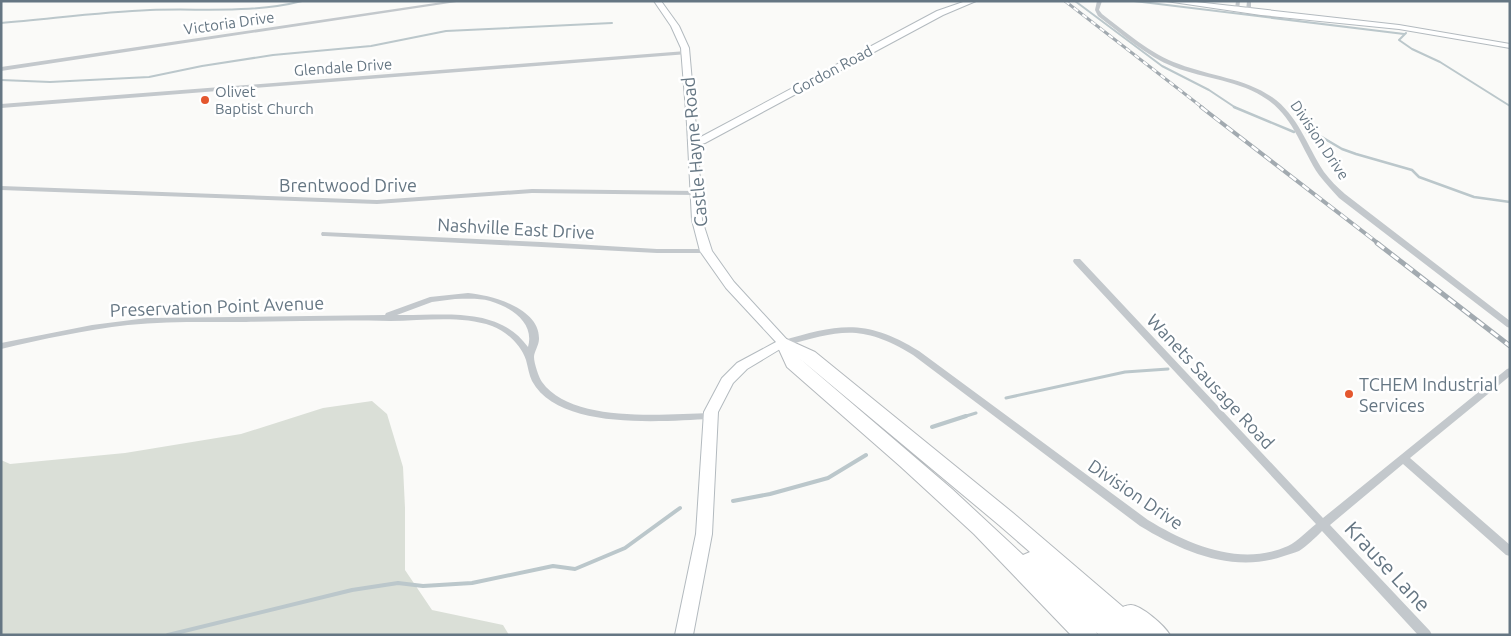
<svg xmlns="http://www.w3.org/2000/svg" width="1511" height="636" font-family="Ubuntu,sans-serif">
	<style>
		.green { fill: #dadfd7 }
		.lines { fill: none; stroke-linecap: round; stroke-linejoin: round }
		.stream-far3 { stroke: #bbc7cb; stroke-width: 2 }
		.stream-far2 { stroke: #bbc7cb; stroke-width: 2.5 }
		.stream-far1 { stroke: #bbc7cb; stroke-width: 3 }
		.stream { stroke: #bbc7cb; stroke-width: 4 }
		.secondary-casing { stroke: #b3babf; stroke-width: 2 }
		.highway-casing { stroke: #b4b9bd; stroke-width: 2 }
		.street { fill: #c3c8cc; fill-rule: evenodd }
		.secondary { fill: #fff; fill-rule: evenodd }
		.highway { fill: #fff; fill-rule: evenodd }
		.rail-far2-casing { stroke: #a2aab0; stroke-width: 3 }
		.rail-far1-casing { stroke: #a2aab0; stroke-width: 4 }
		.rail-casing { stroke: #a2aab0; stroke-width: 5 }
		.rail-far2 { stroke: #fff; stroke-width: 2; stroke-dasharray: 5.5; stroke-linecap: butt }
		.rail-far1 { stroke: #fff; stroke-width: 2.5; stroke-dasharray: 8; stroke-linecap: butt }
		.rail { stroke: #fff; stroke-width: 3; stroke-dasharray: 9; stroke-linecap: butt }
		.poi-dot { fill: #e4572e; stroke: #fff; stroke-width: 2 }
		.labels { text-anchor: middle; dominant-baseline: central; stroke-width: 5; stroke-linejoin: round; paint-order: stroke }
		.far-street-label { font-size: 15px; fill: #657683; stroke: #fff }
		.far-poi-label { font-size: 15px; fill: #657683; stroke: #fff; text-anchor: start }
		.street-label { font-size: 18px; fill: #657683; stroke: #fff }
		.poi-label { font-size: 18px; fill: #657683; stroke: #fff; text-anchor: start }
		.near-street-label { font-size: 21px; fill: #657683; stroke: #fff }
	</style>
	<rect width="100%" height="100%" fill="#fafaf8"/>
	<path class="green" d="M372,401L387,414L403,467L405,508V570L432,610L503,625L509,635H1V460L10,464L125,453L241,434L323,408Z"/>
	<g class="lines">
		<path class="stream-far3" d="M1075,1L1162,66L1209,90L1236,108
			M1134,1L1404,34
			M1,23C50,19 100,12 150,10C201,8 252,14 302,1
			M1406,33L1399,40L1412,49L1440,62L1510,106
			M1,80L50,82L149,77L202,66L273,55L371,46L446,31L612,23"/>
		<path class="stream-far2" d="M1234,107L1294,132
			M1307,133L1320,136L1342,149L1356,154L1412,170L1419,177L1474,197L1510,202"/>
		<path class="stream-far1" d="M1006,398L1125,372L1168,369
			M963,417L976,413"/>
		<path class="stream" d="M932,427L966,416
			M733,501L770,494L828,478L866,455
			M168,635L352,590L398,583L423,586L472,583L553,566L575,569L625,548L680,508"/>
		<defs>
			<path id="secondary" d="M654,1H661L679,26L689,48L697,139L937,11L966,1H976L943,15L705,143L698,145L702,220L712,251L734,282L790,343L747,369L733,383L718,412L712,534L693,635H675L696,534L704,412L722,378L737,363L776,342L726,288L700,251L692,220L687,124L681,48L671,26Z
				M1166,1H1187L1399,25L1510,44V48L1399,29L1261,15Z"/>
			<path id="highway" d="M784,338L815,352L1013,513L1123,607C1124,606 1129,605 1131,605C1141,605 1165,626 1170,635H1099L1096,632L1098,635H1071L974,534L900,466L787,367L776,343L778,339ZM799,358L999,525L1030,552L1023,555L952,489Z"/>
		</defs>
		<use href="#secondary" class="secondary-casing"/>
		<use href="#highway" class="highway-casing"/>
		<path class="street" d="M449,1H463L1,71V67Z
			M1097,1H1102L1099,10L1102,14C1126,32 1150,54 1179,64C1210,76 1244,78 1272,97C1298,115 1307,146 1324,172C1330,180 1337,187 1345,194L1510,321V328L1507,327L1339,198C1332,190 1325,183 1319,175C1302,150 1294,118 1268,100C1240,80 1205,79 1174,67C1146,56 1122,34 1098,16L1095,10Z
			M1236,1H1240L1239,10L1235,9Z
			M1247,1H1251V12L1246,11Z
			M686,51L689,53L688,54L1,108V104Z
			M1,186L377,200L532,189L695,191L699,193L695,195L532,193L377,204L1,190Z
			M322,232L541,242L657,249H706L710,251L706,253H657L325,236H322L321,234Z
			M1074,259H1080L1323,518L1507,369L1510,368V376L1410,458L1510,545V556L1506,555L1403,464L1330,525L1430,631L1432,635H1418L1322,531C1315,538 1307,546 1299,551C1295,553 1289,554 1284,556C1234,574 1183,552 1140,526L913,355C860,323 840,331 784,346L779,343L781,341C838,324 866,318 919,351L1148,520C1189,545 1241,567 1288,546C1298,541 1307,531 1316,524L1074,263L1073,261Z
			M468,293C491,295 540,308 539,339C539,345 534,352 534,357C534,363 539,378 542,382C572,424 665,414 710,413L714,414L715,416L714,418L710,419C663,421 559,431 532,381C529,375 528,367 526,360C521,345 506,331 492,326C460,315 423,321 390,321C342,320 294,321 246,322C206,322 167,321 128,325C85,330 43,339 1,349V343L92,325L147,318L385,315L386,313L430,297ZM455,299C467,299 479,298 490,301C511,307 535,323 528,347C498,305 442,316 397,315L432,302Z"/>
		<use href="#secondary" class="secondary"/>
		<use href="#highway" class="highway"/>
		<defs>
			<path id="rail-far2" d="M1065,1L1203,108"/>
			<path id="rail-far1" d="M1201,107L1379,244"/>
			<path id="rail" d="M1377,243L1510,346"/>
		</defs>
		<use href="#rail-far2" class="rail-far2-casing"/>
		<use href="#rail-far1" class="rail-far1-casing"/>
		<use href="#rail" class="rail-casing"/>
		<use href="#rail-far2" class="rail-far2"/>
		<use href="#rail-far1" class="rail-far1"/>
		<use href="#rail" class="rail"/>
	</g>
	<g class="poi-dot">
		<circle cx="205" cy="100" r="5"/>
		<circle cx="1349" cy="394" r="5"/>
	</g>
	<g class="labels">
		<g class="far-street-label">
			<text transform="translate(229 23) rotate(-8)">Victoria Drive</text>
			<text transform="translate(343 67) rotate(-4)">Glendale Drive</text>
			<text transform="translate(832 70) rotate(-28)">Gordon Road</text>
			<text transform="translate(1320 140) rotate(56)">Division Drive</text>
		</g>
		<g class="far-poi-label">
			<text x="215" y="91">Olivet<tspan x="215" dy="17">Baptist Church</tspan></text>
		</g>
		<g class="street-label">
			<text transform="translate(694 152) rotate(-95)">Castle Hayne Road</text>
			<text x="348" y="185">Brentwood Drive</text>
			<text transform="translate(516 228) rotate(3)">Nashville East Drive</text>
			<text transform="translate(217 306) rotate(-2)">Preservation Point Avenue</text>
			<text transform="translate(1211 381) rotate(47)">Wanets Sausage Road</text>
			<text transform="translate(1136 494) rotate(34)">Division Drive</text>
		</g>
		<g class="poi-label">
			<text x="1359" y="384">TCHEM Industrial<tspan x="1359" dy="21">Services</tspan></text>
		</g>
		<g class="near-street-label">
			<text transform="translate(1388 566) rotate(47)">Krause Lane</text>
		</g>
	</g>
	<rect width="1511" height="636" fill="none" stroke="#657683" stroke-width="5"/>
</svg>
